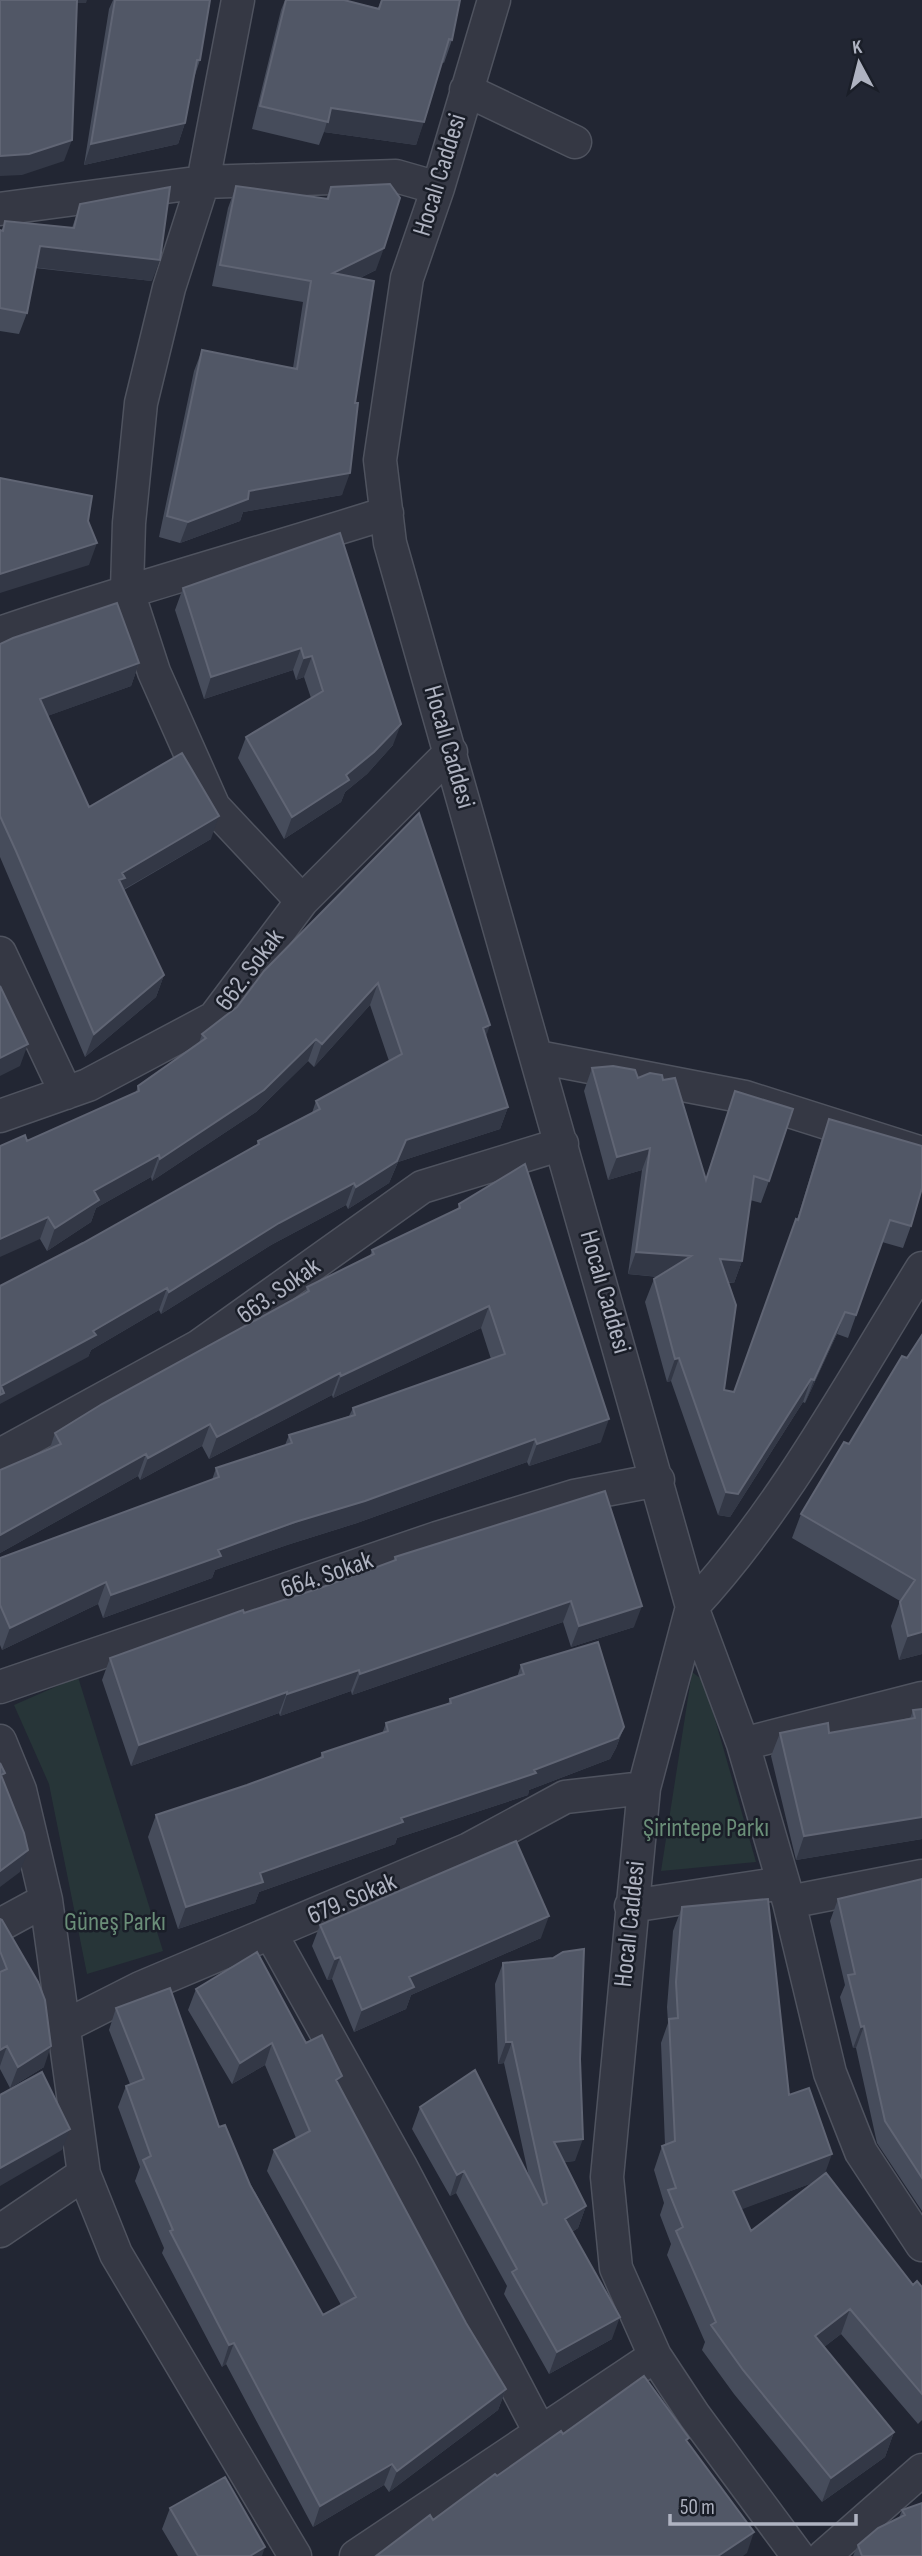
<svg xmlns="http://www.w3.org/2000/svg" width="922" height="2556" font-family="'Sofia Sans Condensed',sans-serif">
	<style>
		.green { fill: #273538 }
		.lines { fill: none; stroke-linecap: round; stroke-linejoin: round }
		.minor-casing { stroke: #4f535f; stroke-width: 35 }
		.minor { stroke: #353844; stroke-width: 32 }
		.wall { fill: #464c5b; fill-rule: evenodd }
		.shaded-wall { fill: #333846 }
		.building { fill: #515766; stroke: #606574; stroke-width: 2 }
		.labels { text-anchor: middle; dominant-baseline: central; stroke-width: 5; stroke-linejoin: round; paint-order: stroke }
		.street-label { font-size: 26px; fill: #afb3c1; stroke: #1a1e28 }
		.park-label { font-size: 26px; fill: #6a8e78; stroke: #1a1e28 }
	</style>
	<rect width="100%" height="100%" fill="#222633"/>
	<path class="green" d="M692,1672L704,1681L756,1862L661,1871Z
		M78,1677L163,1951L87,1974L49,1784L14,1705Z"/>
	<g class="lines">
		<defs>
			<path id="minor" d="M238,0L203,182L169,288L141,403L129,523L127,589L154,672L214,807L302,901
				M494,0L438,188L407,278L380,460L390,543L692,1607L644,1788L607,2177L616,2268L655,2356L694,2415L798,2556
				M466,90L575,142
				M0,209L203,182L396,176L438,188
				M0,633C128,589 258,554 387,513
				M0,953L66,1093
				M538,1057L745,1097L922,1153
				M0,1116L88,1085L214,1018L302,901L451,752
				M922,1268C851,1382 783,1509 692,1607L743,1744L789,1902L830,2073L861,2152L922,2245
				M0,1455L199,1346L422,1187L562,1144
				M0,1687L437,1538L574,1496L658,1480
				M0,1741L20,1790L46,1900L84,2174L116,2254L295,2556
				M743,1744L922,1698
				M789,1902L922,1876
				M631,1906L783,1883
				M0,1925L46,1900
				M271,1934L400,2165L540,2432
				M63,2027L140,1988L469,1849L565,1797L644,1788
				M0,2231L84,2174
				M356,2556L655,2356
				M824,2556L922,2470"/>
		</defs>
		<use href="#minor" class="minor-casing"/>
		<use href="#minor" class="minor"/>
	</g>
	<path class="wall" d="M113,0H210L200,60L194,78L185,123L178,144L84,165L109,9Z
		M285,0H344L378,8L381,0H460L452,40L444,63L442,62L416,145L324,132L319,145L252,129L281,10Z
		M236,186L326,199L331,187L376,270L360,278L355,403L342,495L243,512L240,521L180,543L159,537L194,371L202,350L293,368L303,302L212,286L228,208Z
		M80,204L152,281L35,268L27,313L19,334L0,331V230H2L5,221L72,228Z
		M340,533L393,745L367,774L345,792L341,802L284,839L238,758L246,737L311,698L304,677L296,680L293,670L204,699L175,610L183,588Z
		M0,644L139,663L131,686L47,716L89,807L211,839L124,890L164,975L156,997L85,1057L0,857Z
		M419,813L486,1037L508,1107L500,1129L398,1162L389,1183L348,1209L346,1205L271,1245L161,1314L159,1310L91,1350L88,1357L83,1243L256,1146L258,1141L312,1113L316,1101L389,1061L370,1005L314,1067L308,1061L256,1112L152,1181L151,1177L96,1208L91,1222L47,1251L40,1239L27,1141L136,1092L138,1086L199,1043L202,1034L237,1007Z
		M592,1068L638,1078L706,1178L735,1091L769,1181L761,1203L750,1200L742,1261L734,1283H728L724,1390L734,1392L797,1220L821,1141L829,1119L911,1226L903,1248L882,1242L848,1338L837,1334L805,1403L803,1402L730,1517L718,1515L671,1381L667,1382L645,1302L654,1279L658,1277L628,1274L642,1170L608,1180L584,1091Z
		M459,1204L601,1442L529,1466L527,1462L357,1523L287,1545L215,1570L212,1578L103,1618L98,1604L2,1650L0,1645V1558L212,1480L216,1468L285,1445L289,1435L349,1416L353,1408L491,1359L481,1328L333,1398L332,1395L209,1459L202,1446L140,1480L138,1476L0,1553V1470L50,1448L55,1433L305,1293L307,1287L370,1256L372,1250L458,1209Z
		M922,1335V1654L899,1660L891,1626L900,1601L792,1538L801,1514Z
		M605,1491L634,1627L571,1647L563,1622L352,1695L351,1691L280,1716L279,1713L131,1766L102,1680L110,1658L323,1587L393,1561L395,1557Z
		M521,1665L624,1727L616,1748L610,1759L529,1790L528,1795L397,1838L395,1844L259,1892L255,1903L178,1929L148,1837L156,1815L247,1785L320,1758L322,1753L382,1734L386,1723L448,1704L450,1699L517,1677Z
		M922,1709V1839L796,1860L771,1756L780,1733H829L910,1719L913,1710Z
		M922,1879V2211L877,2143L856,2048H853L840,1997L845,1985L830,1921L838,1899Z
		M682,1907L789,2095L825,2174L913,2285L922,2287V2420L918,2424L841,2334L824,2347L894,2432L885,2457L822,2502L734,2394L702,2350L705,2342L667,2255L671,2244L660,2215L664,2203L654,2170L662,2146L665,2145L661,2043L668,2023L667,2007L673,1931ZM815,2182L751,2231L741,2209Z
		M0,1919L44,2067L10,2088L0,2069Z
		M320,1925L541,1938L411,1995L406,2009L354,2032L332,1979L327,1980L312,1946Z
		M503,1963L575,2161L564,2162L586,2206L578,2228L572,2232L612,2339L549,2374L504,2294L507,2286L456,2193L450,2196L412,2129L420,2107L529,2177L504,2063L498,2064L495,1984Z
		M196,1989L306,2043L339,2086L466,2323L506,2389L498,2410L389,2492L384,2485L313,2527L226,2364L222,2367L162,2253L164,2248L135,2181L140,2167L118,2107L126,2086L130,2084L109,2030L116,2008L219,2127L323,2315L341,2305L267,2171L274,2150L296,2138L265,2065L232,2084L188,2010Z
		M922,2503V2556H853L858,2545L899,2518L902,2510Z
		M170,2508L262,2556H178L162,2529Z"/>
	<path class="shaded-wall" d="M71,0H87L86,3H70Z
		M331,108L424,122L416,145L324,132Z
		M185,123L178,144L84,165L91,144Z
		M72,140L64,161L22,175L0,176V156Z
		M40,246L160,260L152,281L32,267Z
		M384,248L376,270L325,295L333,273Z
		M350,473L342,495L243,512L240,521L180,543L188,522L249,491Z
		M97,543L89,565L0,593V574Z
		M301,648L293,670L204,699L211,677Z
		M312,656L304,677L296,680L304,658Z
		M139,663L131,686L31,722L40,699Z
		M401,724L393,745L367,774L345,792L341,802L284,839L292,817Z
		M219,816L211,839L119,892L111,903L122,873Z
		M164,975L156,997L85,1057L94,1034Z
		M378,983L370,1005L314,1067L322,1044Z
		M490,1025L482,1048L483,1028Z
		M316,1039L308,1061L256,1112L152,1181L160,1159Z
		M28,1044L20,1066L0,1076V1058Z
		M508,1107L500,1129L398,1162L389,1183L348,1209L356,1187L406,1140Z
		M650,1148L642,1170L608,1180L617,1157Z
		M159,1155L151,1177L96,1208L91,1222L47,1251L55,1228L94,1191Z
		M354,1183L346,1205L271,1245L161,1314L169,1292L279,1223Z
		M48,1217L40,1239L0,1257V1239Z
		M636,1252L691,1256L683,1279L628,1274Z
		M720,1259L742,1261L734,1283L712,1281Z
		M167,1288L159,1310L91,1350L88,1357L0,1404V1389L1,1386Z
		M489,1306L481,1328L333,1398L341,1376Z
		M845,1312L837,1334L805,1403L814,1380Z
		M679,1358L671,1381L667,1382L675,1359Z
		M340,1373L332,1395L209,1459L217,1437Z
		M811,1379L803,1402L730,1517L718,1515L726,1492Z
		M609,1419L601,1442L529,1466L537,1444Z
		M210,1424L202,1446L140,1480L148,1458Z
		M535,1439L527,1462L357,1523L287,1545L215,1570L212,1578L103,1618L111,1595L218,1550Z
		M146,1454L138,1476L0,1553V1535Z
		M106,1582L98,1604L2,1650L10,1628Z
		M571,1601L563,1622L352,1695L360,1674Z
		M642,1606L634,1627L571,1647L579,1626Z
		M922,1632V1654L899,1660L908,1636Z
		M359,1670L351,1691L280,1716L287,1694Z
		M287,1692L279,1713L131,1766L139,1745Z
		M624,1727L616,1748L610,1759L529,1790L528,1795L397,1838L395,1844L259,1892L255,1903L178,1929L186,1907L260,1873L401,1818L534,1770Z
		M922,1817V1839L796,1860L804,1836Z
		M28,1850L20,1872L0,1887V1871Z
		M549,1916L541,1938L411,1995L406,2009L354,2032L362,2010L409,1977Z
		M340,1957L332,1979L327,1980L335,1959Z
		M864,2026L856,2048H853L861,2027Z
		M506,2042H512L504,2063L498,2064Z
		M272,2043L265,2065L232,2084L240,2063Z
		M7,2046L0,2066V2050Z
		M51,2046L44,2067L10,2088L18,2067Z
		M342,2076L335,2097L336,2080Z
		M70,2129L62,2150L0,2186V2168Z
		M583,2139L575,2161L547,2163L554,2142Z
		M832,2154L823,2179L724,2216L733,2191Z
		M464,2171L456,2193L450,2196L457,2175Z
		M586,2206L578,2228L557,2241L565,2219Z
		M850,2309L841,2334L806,2361L815,2336Z
		M620,2317L612,2339L549,2374L557,2352Z
		M234,2343L226,2364L222,2367L229,2345Z
		M506,2389L498,2410L389,2492L397,2471Z
		M894,2432L885,2457L822,2502L831,2478Z
		M392,2464L384,2485L313,2527L320,2506Z
		M754,2532L747,2553L743,2556H718Z
		M265,2547L262,2556H250Z"/>
	<path class="building" d="M0,0H77L72,140L29,154L0,156Z
		M115,0H210L200,60H197L185,123L91,144Z
		M286,0H344L379,9L382,0H460L452,40L449,39L424,122L331,108L328,122L260,106Z
		M390,184L400,198L384,248L333,273L374,281L355,403H358L350,473L249,491L248,499L188,522L167,516L202,350L297,369L311,281L220,265L236,186L328,199L331,187Z
		M170,187L160,260L40,246L27,313L0,308V230L3,231L5,221L74,228L80,204Z
		M0,478L92,496L88,521L97,543L0,574Z
		M340,533L401,724L374,752L346,775L349,780L292,817L246,737L323,691L312,656L304,658L301,648L211,677L183,588Z
		M117,603L139,663L40,699L89,807L182,753L219,816L122,873L125,878L119,880L164,975L94,1034L16,851L0,816V644L13,638Z
		M419,813L490,1025L483,1028L508,1107L406,1140L397,1161L356,1187L354,1183L279,1223L169,1292L167,1288L93,1331L96,1335L1,1386L4,1393L0,1395V1286L83,1243L259,1144L258,1141L320,1109L316,1101L402,1054L378,983L322,1044L316,1039L264,1090L160,1159L159,1155L94,1191L99,1200L55,1228L48,1217L0,1239V1146L25,1135L27,1141L139,1091L138,1086L206,1038L202,1034L237,1007L264,971Z
		M0,986L28,1044L0,1058Z
		M613,1066L635,1070L638,1078L650,1073L662,1075L663,1080L675,1078L706,1180L735,1091L793,1109L769,1181L754,1176L742,1261L720,1259L736,1305L724,1390L734,1392L796,1219L798,1220L829,1119L922,1146V1188L911,1226L890,1220L856,1315L845,1312L814,1380L811,1379L738,1494L726,1492L679,1358L675,1359L654,1279L691,1256L636,1252L650,1148L617,1157L592,1068Z
		M525,1164L609,1419L537,1444L535,1439L365,1501L295,1522L218,1550L221,1556L111,1595L106,1582L10,1628L0,1605V1558L219,1477L216,1468L292,1443L289,1435L355,1415L353,1408L505,1354L489,1306L341,1376L340,1373L217,1437L210,1424L148,1458L146,1454L0,1535V1470L61,1444L55,1433L102,1404L309,1291L307,1287L374,1254L372,1250L460,1208L459,1204Z
		M922,1335V1632L908,1636L900,1602L915,1580L801,1514L844,1442L849,1444L902,1356L907,1358Z
		M605,1491L642,1606L579,1626L571,1601L360,1674L359,1670L287,1694V1692L139,1745L110,1658L243,1610L244,1613L323,1587L396,1560L395,1557Z
		M598,1642L624,1727L618,1738L534,1770L536,1773L401,1818L403,1822L260,1873L263,1882L186,1907L156,1815L247,1785L323,1757L322,1753L388,1731L386,1723L451,1703L450,1699L524,1674L521,1665Z
		M922,1709V1817L804,1836L780,1733L828,1723L829,1733L915,1718L913,1710Z
		M0,1763L5,1773L1,1775L24,1833L28,1850L0,1871Z
		M516,1841L549,1916L409,1977L414,1987L362,2010L340,1957L335,1959L320,1925Z
		M922,1879V2178L885,2121L864,2026L861,2027L848,1975L855,1974L838,1899Z
		M768,1899L789,2095L809,2088L832,2154L733,2191L751,2231L826,2173L913,2285L917,2281L922,2287V2394L850,2309L815,2336L894,2432L831,2478L743,2370L711,2325L716,2322L676,2231L683,2227L668,2190L676,2188L662,2146L675,2141L669,2019L678,2018L676,1982L682,1907Z
		M0,1919L2,1920L38,1982L45,2000L51,2046L18,2067L7,2046L0,2050V1972L7,1969L0,1951Z
		M584,1949L580,2059L583,2139L554,2142L586,2206L565,2219L620,2317L557,2352L512,2272L517,2269L464,2171L457,2175L420,2107L475,2070L543,2205L547,2203L512,2042H506L503,1963L553,1958L563,1952Z
		M257,1952L306,2043L322,2035L342,2076L336,2080L466,2323L506,2389L397,2471L392,2464L320,2506L234,2343L229,2345L170,2231L173,2230L143,2160L151,2156L126,2086L144,2079L116,2008L170,1988L219,2127L225,2125L250,2185L323,2315L356,2297L274,2150L310,2131L272,2043L240,2063L196,1989Z
		M42,2072L70,2129L0,2168V2095Z
		M644,2376L689,2438L686,2440L754,2532L718,2556H376L430,2515L433,2520L495,2474L497,2476L561,2431L563,2434Z
		M225,2477L265,2547L250,2556H198L170,2508Z
		M922,2503V2556H862L858,2545L878,2528L905,2515L902,2510Z"/>
	<g class="labels">
		<g class="street-label">
			<text transform="translate(440 175) rotate(-73)">Hocalı Caddesi</text>
			<text transform="translate(449 747) rotate(74)">Hocalı Caddesi</text>
			<text transform="translate(250 970) rotate(-53)">662. Sokak</text>
			<text transform="translate(279 1291) rotate(-35)">663. Sokak</text>
			<text transform="translate(605 1292) rotate(74)">Hocalı Caddesi</text>
			<text transform="translate(327 1575) rotate(-19)">664. Sokak</text>
			<text transform="translate(352 1899) rotate(-23)">679. Sokak</text>
			<text transform="translate(630 1924) rotate(-84)">Hocalı Caddesi</text>
		</g>
		<g class="park-label">
			<text x="706" y="1828">Şirintepe Parkı</text>
			<text x="115" y="1922">Güneş Parkı</text>
		</g>
	</g>
	<g transform="translate(859 63) rotate(353)" stroke="#1a1e28" stroke-width="5" paint-order="stroke">
	<path d="M0-5L12 26L0 18L-12 26Z" fill="#afb3c1"/>
	<text y="-10" font-size="19" font-weight="bold" text-anchor="middle" fill="#afb3c1">K</text>
	</g>
	<path d="M670 2514v10h186v-10" fill="none" stroke="#afb3c1" stroke-width="3.5"/>
	<text x="680" y="2514" font-size="21" fill="#afb3c1" stroke="#1a1e28" stroke-width="5" paint-order="stroke">50 m</text>
</svg>
